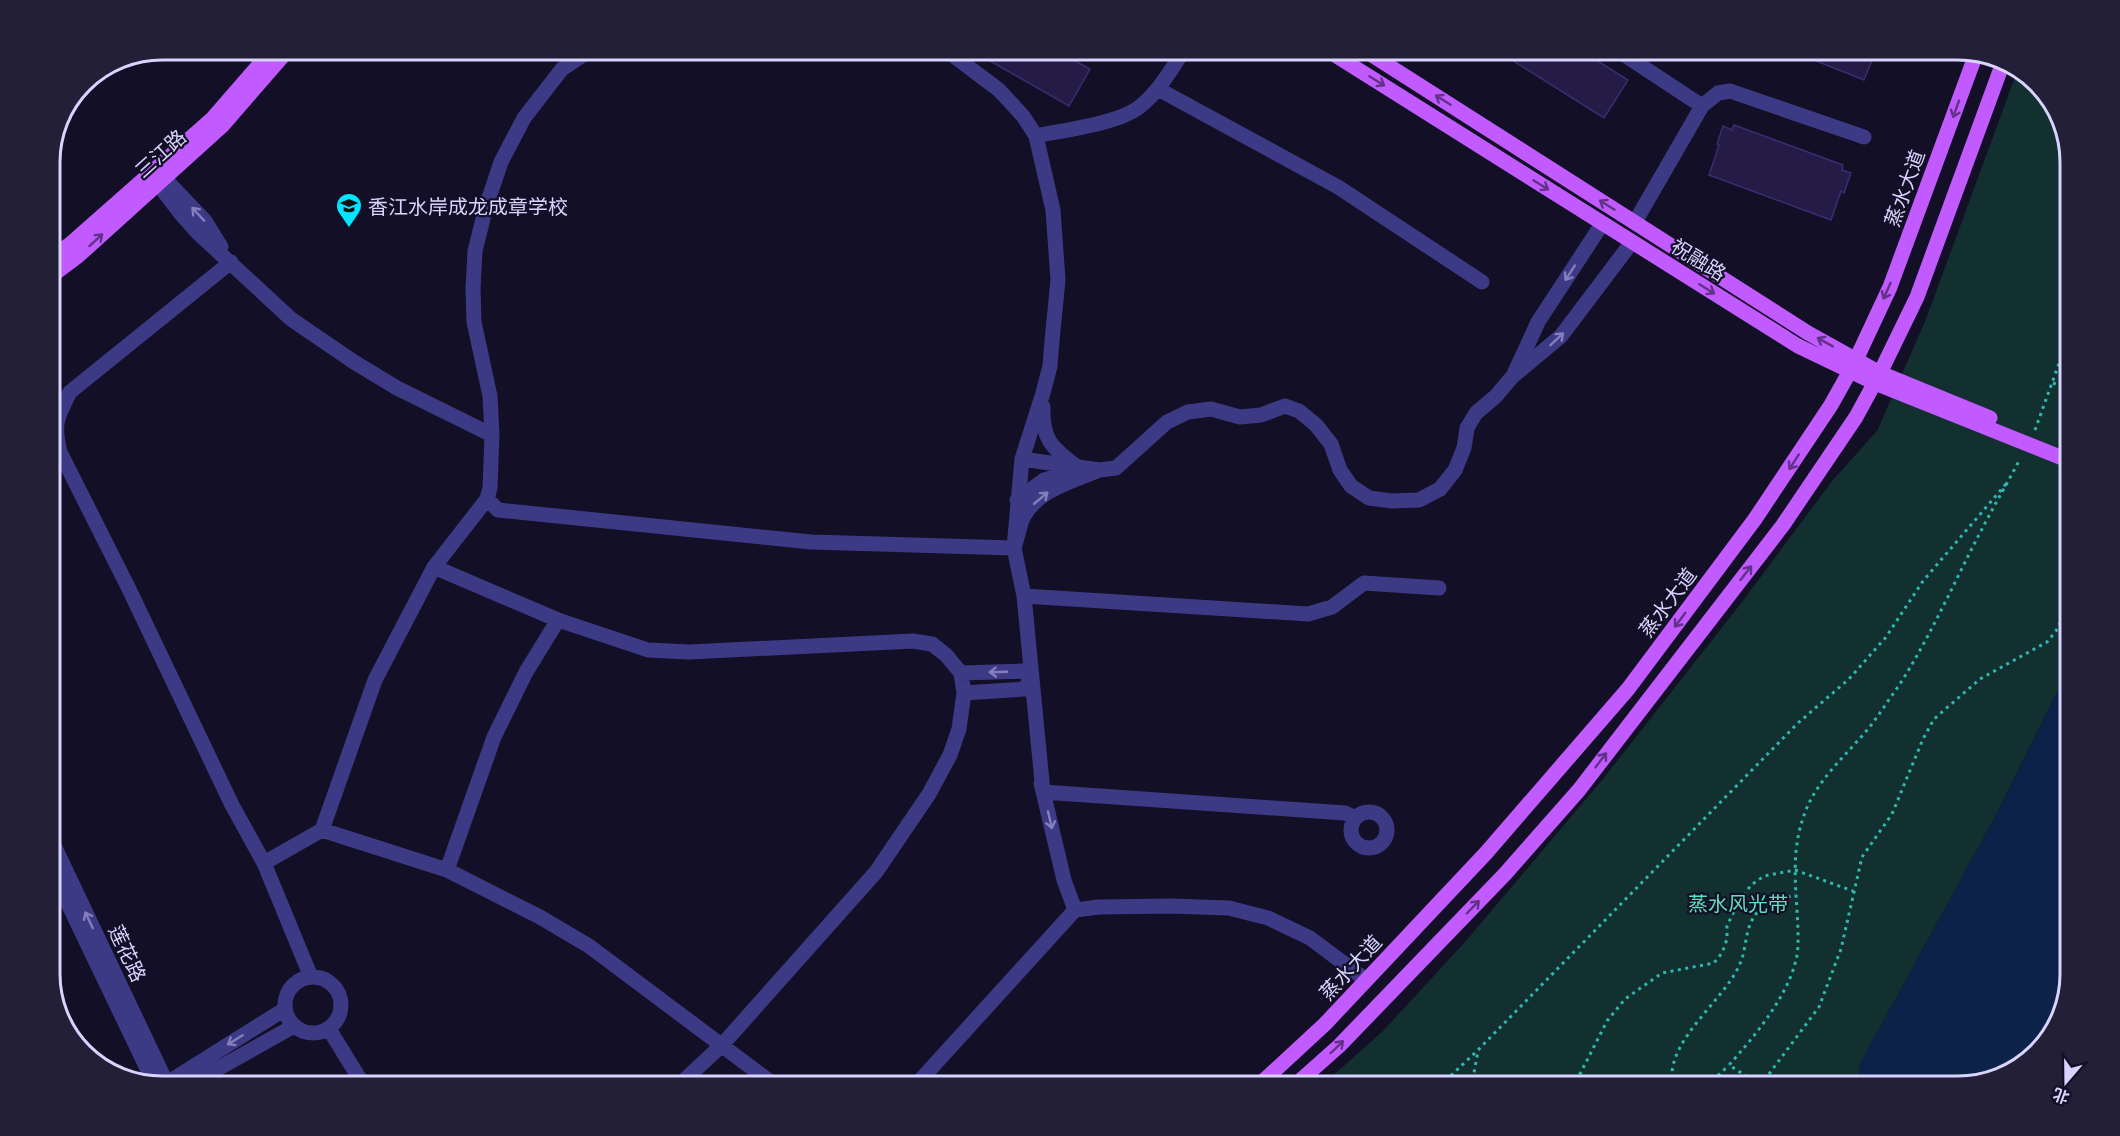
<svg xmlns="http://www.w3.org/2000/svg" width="2120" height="1136" font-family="'Exo 2','Noto Sans SC',sans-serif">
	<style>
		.green { fill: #12302f }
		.water { fill: #0c2248 }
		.building { fill: #241b47; stroke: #3b2d73; stroke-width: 1.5 }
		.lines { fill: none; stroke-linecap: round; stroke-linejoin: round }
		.path { stroke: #2fb8b0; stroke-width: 3; stroke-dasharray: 3 4.5; stroke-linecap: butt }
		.minor { stroke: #3d3a85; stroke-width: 15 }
		.major { stroke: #c25bff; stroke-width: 15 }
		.oneway { stroke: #623188 }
		.oneway2 { stroke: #837fbc }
		.labels { text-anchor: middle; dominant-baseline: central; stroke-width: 4.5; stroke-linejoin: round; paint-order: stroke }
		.street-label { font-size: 20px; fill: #d9d4ff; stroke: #130f26 }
		.poi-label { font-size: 20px; fill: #d9d4ff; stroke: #130f26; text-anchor: start }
		.park-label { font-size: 20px; fill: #5fe0c0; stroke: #130f26 }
		.rim { fill: none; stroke: #d9d4ff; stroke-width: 3 }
	</style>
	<rect width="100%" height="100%" fill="#130f26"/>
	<path class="green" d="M2018,69L2052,100L2070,155V666L1995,817L1860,1064L1858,1086H1321L1383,1031L1465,942L1603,779L1742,602L1832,481L1877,431L1926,319Z"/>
	<path class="water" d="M2070,666V974L2059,1024L2020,1068L1959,1086H1858L1860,1064L1995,817Z"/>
	<path class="building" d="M971,50H1055L1090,69L1069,106Z
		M1496,50H1580L1628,80L1604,118Z
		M1789,50H1876L1864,80Z
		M1734,125L1843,165L1842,170L1851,173L1844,193L1841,191L1831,220L1709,175L1719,145L1717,144L1723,126L1732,130Z"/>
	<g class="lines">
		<path class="path" d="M2053,383L2070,389
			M2035,430L2070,333
			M1760,1085L1729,1065C1755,1036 1797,986 1798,945C1799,898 1787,857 1806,810C1819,777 1850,752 1872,724C1881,712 1889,699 1898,687C1931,636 1955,580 1983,527C1995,504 2008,482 2020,459
			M1440,1086L1478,1050L1798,723L1849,679L1886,637L1923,581L2006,484
			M1468,1086L1474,1073L1478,1051
			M1570,1086L1579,1076L1607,1021L1625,999L1662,973L1714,963L1722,953L1727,939V926L1737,905L1751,885L1764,876L1795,870L1853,891
			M1673,1086C1663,1044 1721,1003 1738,968C1749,947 1742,928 1760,909C1768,901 1785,898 1795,895
			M1707,1086L1729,1065
			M1760,1086L1819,1007L1841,949L1862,857L1892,814L1923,739L1934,719L1980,679L2047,642L2056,631L2070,603"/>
		<path class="minor" d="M946,50L999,90L1023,116L1036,136L1053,210L1058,280L1052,341L1050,366L1043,393L1022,459L1014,548L1024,596L1043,792L1345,813L1356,818
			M1617,50L1702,106L1718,93L1730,91L1864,137
			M1158,89L1338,187L1482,282
			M1036,136C1064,130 1116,124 1138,108C1158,93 1171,70 1184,50
			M152,173L158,184L181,214L198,233L291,319L354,362L397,388L492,435
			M162,176L205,221L221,247
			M1635,222L1702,106
			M231,262L70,392C57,417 53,424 60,452L129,589L232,805L264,863L311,977
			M1515,372L1538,322L1602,224
			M1043,407C1042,439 1051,447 1076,466
			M1022,459L1099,470L1116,468L1167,422L1188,412L1211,409L1240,417L1261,415L1285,406L1299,411L1316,425L1331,444L1340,470L1351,486L1369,498L1392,501L1419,500L1440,489L1455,470L1464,448L1467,428L1476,413L1496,396L1512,377L1561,336L1632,242
			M487,499L498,510L811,542L1014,548C1017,539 1019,529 1022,520C1035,491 1070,482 1097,471
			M1017,500L1044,480L1075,471
			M434,567L558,620L648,650L689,652L913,641L932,644L946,655L961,673L964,693L959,729L950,755L929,794L876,872L722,1045L678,1086
			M1024,596L1308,614L1332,607L1364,583L1439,588
			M961,673L1023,671L1031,679L1024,689L964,693
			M1041,783L1064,880L1075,910
			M1351 830a18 18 0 1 1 36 0a18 18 0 1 1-36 0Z
			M322,830L447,870L540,917L589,946L776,1086
			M50,837L168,1086
			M264,863L322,830L375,680L434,567L487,499L490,488L492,435L490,396L474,322L473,289L475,251L486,207L501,162L524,118L562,69L590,50
			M50,866L155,1085
			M447,870L494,737L526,672L558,620
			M285 1005a28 28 0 1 1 56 0a28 28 0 1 1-56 0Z
			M329,1029L364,1086
			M159,1086L167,1083L285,1009
			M187,1086L294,1026
			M915,1086L1075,910L1099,907L1172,906L1229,908L1268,918L1310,938L1366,980"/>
		<path class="major" d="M1327,50L1798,346L1875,383L2070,461
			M1364,50L1808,333L1880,373L1990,418
			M50,258L69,245L213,118L272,50
			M50,277L78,256L222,126L288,50
			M1258,1086L1325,1024L1486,853L1628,689L1755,519L1831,405L1854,364L1890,287L1976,54
			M1294,1086L1339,1046L1505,874L1579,790L1783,525L1856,417L1880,373L1917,297L2004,60"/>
	</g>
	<defs><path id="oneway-shaft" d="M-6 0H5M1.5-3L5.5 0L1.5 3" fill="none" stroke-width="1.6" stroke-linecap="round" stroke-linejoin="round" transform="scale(1.5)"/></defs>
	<g class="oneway">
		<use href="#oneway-shaft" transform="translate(1377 81) rotate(32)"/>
		<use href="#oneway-shaft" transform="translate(1443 100) rotate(-148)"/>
		<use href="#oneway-shaft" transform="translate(1956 109) rotate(110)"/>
		<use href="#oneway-shaft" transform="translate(1541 185) rotate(32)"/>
		<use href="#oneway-shaft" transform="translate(1607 205) rotate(-148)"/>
		<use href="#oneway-shaft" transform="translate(96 240) rotate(-42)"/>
		<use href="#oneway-shaft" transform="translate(1707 289) rotate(32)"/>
		<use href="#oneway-shaft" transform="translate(1887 291) rotate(114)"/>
		<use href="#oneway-shaft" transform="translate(1825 342) rotate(-151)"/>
		<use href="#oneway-shaft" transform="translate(1794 462) rotate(123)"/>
		<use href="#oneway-shaft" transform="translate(1746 573) rotate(-52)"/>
		<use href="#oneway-shaft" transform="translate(1680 620) rotate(127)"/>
		<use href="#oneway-shaft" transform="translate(1601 760) rotate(-53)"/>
		<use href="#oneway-shaft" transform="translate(1473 907) rotate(-46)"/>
		<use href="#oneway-shaft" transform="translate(1337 1047) rotate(-44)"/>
	</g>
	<g class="oneway2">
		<use href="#oneway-shaft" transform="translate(198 214) rotate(-133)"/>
		<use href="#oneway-shaft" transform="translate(1570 273) rotate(123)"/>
		<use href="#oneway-shaft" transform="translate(1557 339) rotate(-43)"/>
		<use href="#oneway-shaft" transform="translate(1041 498) rotate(-40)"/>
		<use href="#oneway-shaft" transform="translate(998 672) rotate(178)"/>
		<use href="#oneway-shaft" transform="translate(1050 820) rotate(77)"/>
		<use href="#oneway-shaft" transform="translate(89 920) rotate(-115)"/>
		<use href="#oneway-shaft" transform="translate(235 1040) rotate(148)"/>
	</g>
	<defs>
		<symbol id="school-pin" viewBox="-11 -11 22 30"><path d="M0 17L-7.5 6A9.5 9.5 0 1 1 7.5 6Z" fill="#00e5ff" stroke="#130f26"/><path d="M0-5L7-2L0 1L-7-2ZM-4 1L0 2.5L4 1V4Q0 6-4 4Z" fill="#111"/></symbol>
	</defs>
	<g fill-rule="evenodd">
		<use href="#school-pin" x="334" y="191" width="30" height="40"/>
	</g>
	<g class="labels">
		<g class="street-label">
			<text transform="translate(160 153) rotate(-42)">三江路</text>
			<text transform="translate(1904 188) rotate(-70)">蒸水大道</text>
			<text transform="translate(1699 259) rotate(32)">祝融路</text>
			<text transform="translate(1667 602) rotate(-53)">蒸水大道</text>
			<text transform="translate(128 953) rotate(65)">莲花路</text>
			<text transform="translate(1350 967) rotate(-47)">蒸水大道</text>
		</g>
		<g class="poi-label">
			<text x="368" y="206">香江水岸成龙成章学校</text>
		</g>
		<g class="park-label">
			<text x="1738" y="903">蒸水风光带</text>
		</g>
	</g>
	<path d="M0 0H2120V1136H0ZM162 60H1958A102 102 0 0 1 2060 162V974A102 102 0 0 1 1958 1076H162A102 102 0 0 1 60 974V162A102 102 0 0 1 162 60Z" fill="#231f37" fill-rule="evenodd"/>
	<path class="rim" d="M162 60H1958A102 102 0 0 1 2060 162V974A102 102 0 0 1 1958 1076H162A102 102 0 0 1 60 974V162A102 102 0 0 1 162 60Z"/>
	<g transform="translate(2066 1082) rotate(200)" stroke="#130f26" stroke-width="4.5" paint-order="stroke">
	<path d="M0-4.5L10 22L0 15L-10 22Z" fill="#d9d4ff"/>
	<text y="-9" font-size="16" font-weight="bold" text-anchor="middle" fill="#d9d4ff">北</text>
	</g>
</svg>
